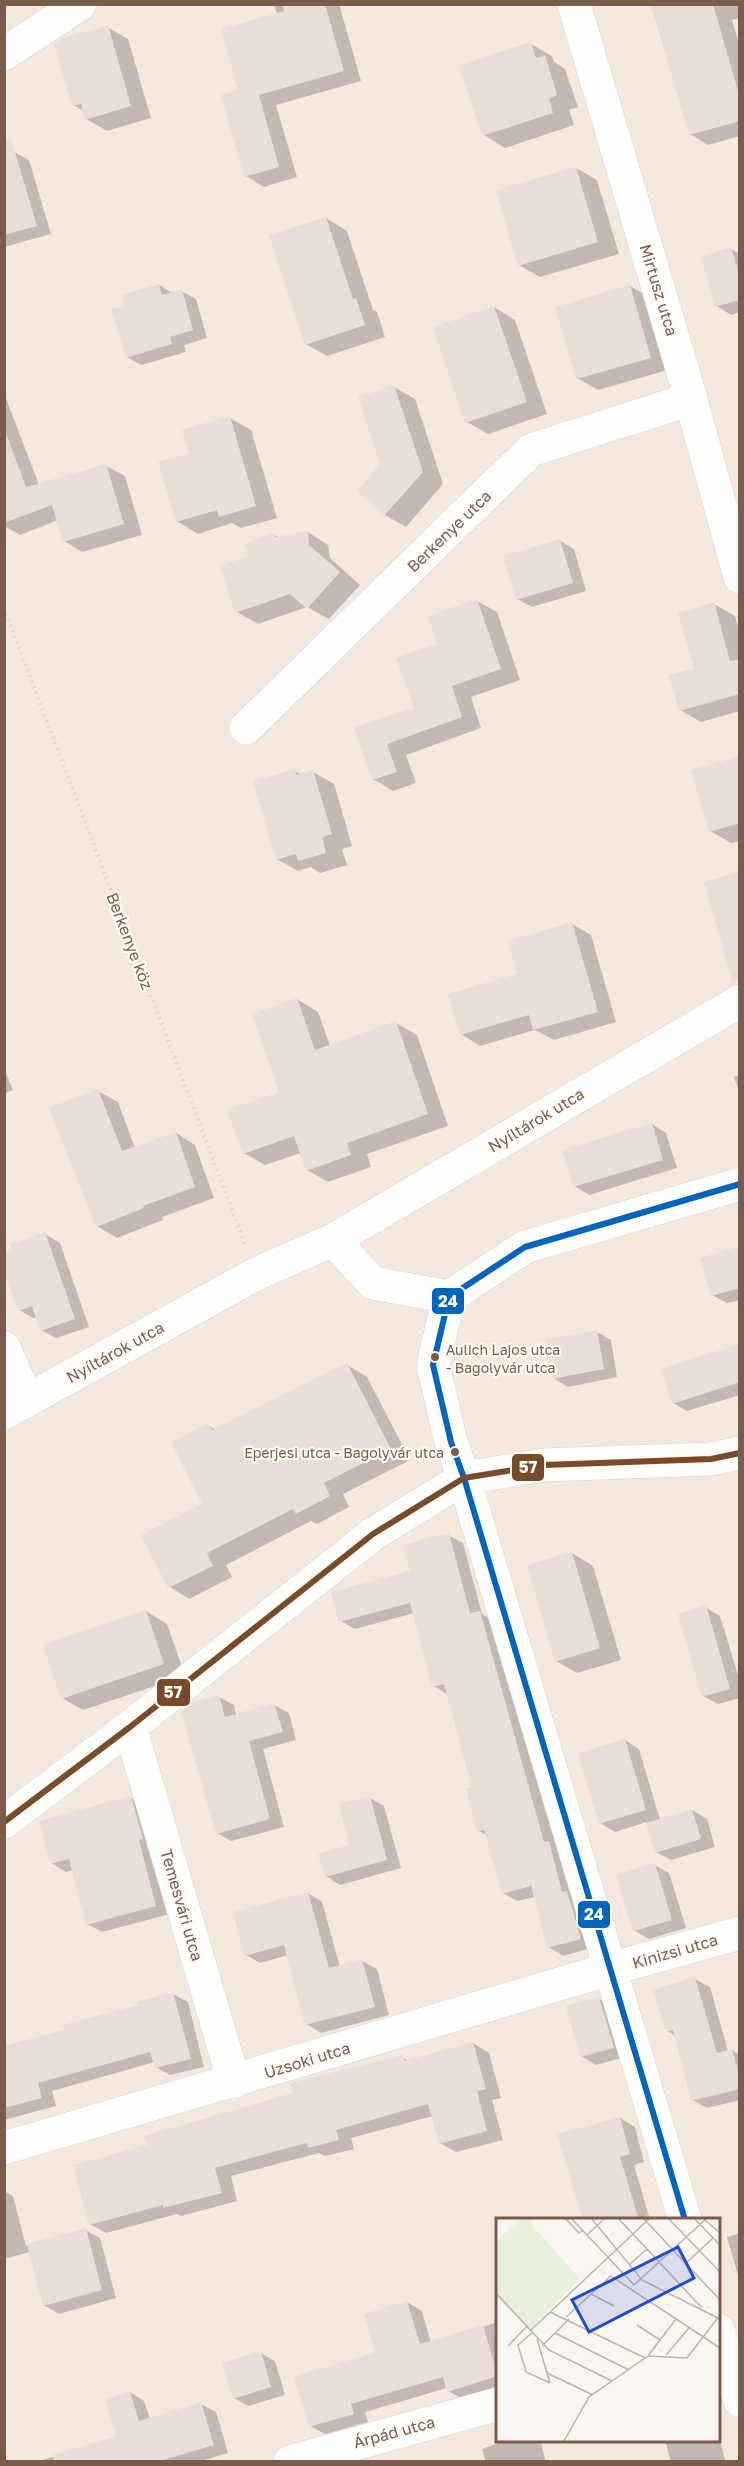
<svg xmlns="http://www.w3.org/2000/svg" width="744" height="2466" font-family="'Golos Text',sans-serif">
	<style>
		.residential { fill: #f2e8de; fill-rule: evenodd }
		.shadow { fill: #0003 }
		.building { fill: #e6ded7 }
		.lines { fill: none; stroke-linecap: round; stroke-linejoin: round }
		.minor-casing { stroke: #d7d1cb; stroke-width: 34 }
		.path { stroke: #dcd5d0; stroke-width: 4; stroke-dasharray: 1.5 4.5; stroke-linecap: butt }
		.minor { stroke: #fefefd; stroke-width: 33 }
		.bus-1-casing { stroke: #fffaf3; stroke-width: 10 }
		.bus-2-casing { stroke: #fffaf3; stroke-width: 10 }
		.bus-1 { stroke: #0065bd; stroke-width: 6 }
		.bus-2 { stroke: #7a4b2a; stroke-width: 6 }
		.bus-dot { fill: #7a5c4d; stroke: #fffaf3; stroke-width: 2 }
		.labels { text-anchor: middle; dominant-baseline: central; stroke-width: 4.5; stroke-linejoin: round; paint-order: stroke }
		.bus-label { font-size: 14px; fill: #7a5c4d; stroke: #fffaf3; text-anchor: start }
		.street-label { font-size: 16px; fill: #7a5c4d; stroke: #fffaf3 }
		.inset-road { fill: none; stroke: #c2b3aa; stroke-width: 1.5 }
		.view { fill: #1d4ed8; fill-opacity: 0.15; stroke: #1d4ed8; stroke-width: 3 }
		.inset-edge { fill: none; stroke: #7a5c4d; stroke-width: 3 }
		.line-badge { stroke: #fffaf3; stroke-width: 2 }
		.badge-label { font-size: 16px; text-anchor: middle; font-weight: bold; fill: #fff }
	</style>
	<rect width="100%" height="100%" fill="#f9f5f0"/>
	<path class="residential" d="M5,5H739V2461L5,2462ZM498,2220H718V2440H498Z"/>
	<path class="shadow" d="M274,4H339L361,81L276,105L297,177L264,187L246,176L240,91L277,14Z
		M651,4H740V18L732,20L740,47V136L708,145L690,134Z
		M107,27L128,39L151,118L107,131L86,119L84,111L73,105Z
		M531,44L552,56L554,62L565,69L578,107L569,110L574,125L505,148L484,135Z
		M14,152L29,160L51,234L4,247V154Z
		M576,168L597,180L619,254L540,277L519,265Z
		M326,218L347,231L373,310L377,312L385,337L327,356L306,344Z
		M731,249L740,254V312L731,315L717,306Z
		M159,285L172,293L181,291L196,299L207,338L184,345L186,352L141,365L127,357L126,307Z
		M630,286L651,298L671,369L598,390L577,378Z
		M494,307L515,320L547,414L488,434L467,422Z
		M394,387L415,399L443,484L406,527L385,515L382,465Z
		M4,393L39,485L106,466L125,476L142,535L82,552L64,541L58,520L20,535L4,526Z
		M230,418L251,430L277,518L241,528L232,523L198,534L177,521L190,455Z
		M308,532L328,545L330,558L360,585L329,619L307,607L258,624L237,612L250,557L274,535L279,537Z
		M560,541L574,549L586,591L532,607L517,599Z
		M477,601L497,612L520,680L471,697L481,728L406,755L416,783L393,791L373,779L356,729L416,709L439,645Z
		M714,604L735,616L740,633V711L701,722L680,710L696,669Z
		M740,758V841L731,843L710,831Z
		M295,771L302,775L313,772L334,784L352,846L342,849L347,865L320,873L311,867L298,871L277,859Z
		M572,924L591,935L616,1022L554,1040L535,1030L480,1046L461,1034Z
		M297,999L318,1012L330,1046L396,1023L417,1035L448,1126L367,1154L371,1167L328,1182L307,1170L301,1153L265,1165L244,1153L281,1093Z
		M4,1068L13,1090L4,1094Z
		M740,1075V1094L734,1077Z
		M98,1091L118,1102L135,1148L176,1133L195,1145L214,1198L162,1217L163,1220L117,1238L97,1226Z
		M652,1124L666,1133L677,1168L589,1195L574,1186Z
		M45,1234L60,1243L89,1327L56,1338L41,1330L37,1317L33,1318L19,1310Z
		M740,1247V1300L727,1303L712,1295Z
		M597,1332L611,1340L617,1377L568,1387L553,1378Z
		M740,1346V1395L687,1411L673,1403Z
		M347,1365L367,1377L410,1460L343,1494L349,1507L317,1524L311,1521L226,1565L232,1577L189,1599L170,1587L143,1536L205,1504L208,1425L216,1430Z
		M448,1535L463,1543L482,1614L494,1621L595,1947L563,1956L549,1947L535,1897L517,1901L503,1893L488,1836L479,1831L473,1789L448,1695L434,1686L414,1613L355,1629L341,1621L412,1572Z
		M572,1553L593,1566L621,1660L577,1673L556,1661Z
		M705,1607L720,1616L740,1682V1698L718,1704L703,1696Z
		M146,1611L167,1624L185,1676L83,1710L62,1698Z
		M219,1697L234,1705L236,1715L274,1705L289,1713L296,1740L263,1749L284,1827L231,1841L217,1833Z
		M625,1740L639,1749L660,1820L692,1810L707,1819L715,1847L671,1860L656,1852L647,1822L615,1832L600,1823Z
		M131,1798L145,1806L170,1914L102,1932L87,1924L73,1870L66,1872L51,1863Z
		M370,1798L384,1806L401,1868L340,1885L326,1876L351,1846Z
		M655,1865L669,1873L686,1928L649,1939L634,1930Z
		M308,1893L322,1902L340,1967L362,1961L377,1969L389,2015L321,2033L307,2024L288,1955L260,1963L246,1955Z
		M695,1979L710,1987L728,2051L732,2050L740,2055V2100L707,2108L693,2100L677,2037L667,2031Z
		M173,1994L188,2002L204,2067L170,2075L156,2067L155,2062L52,2091L56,2106L4,2120V2047L66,2031Z
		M599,1999L613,2007L628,2056L596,2065L581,2056Z
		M473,2043L489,2053L501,2098L492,2100L503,2140L456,2152L440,2143L433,2116L351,2138L354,2149L325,2156L319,2153L231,2176L237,2201L181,2216L177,2214L106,2233L90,2224L149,2147L402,2057L409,2061Z
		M620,2118L635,2127L644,2162L634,2165L650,2220H584Z
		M4,2191L13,2196L26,2246L85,2230L100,2238L116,2298L59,2314L44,2305L30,2252L4,2259Z
		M740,2233V2282L727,2237Z
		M407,2302L422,2311L431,2343L498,2322V2388L463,2399L448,2391L447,2388L365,2412L368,2422L325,2434L310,2426L377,2353Z
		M260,2353L275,2361L285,2395L248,2406L234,2398Z
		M130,2392L144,2401L150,2419L201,2404L216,2412L228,2453L198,2462H36L118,2437Z
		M718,2435L726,2462H671L665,2440H718Z
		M508,2440H536L541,2443L546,2462H486L482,2449Z"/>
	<path class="building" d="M282,4H325L344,71L259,95L279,167L244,177L221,95L238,90L221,29L284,11Z
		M651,4H713L740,98V121L689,135Z
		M108,25L131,106L85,120L81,104L72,106L54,44L61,39Z
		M531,42L536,58L545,55L557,95L549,99L553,113L482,136L459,65Z
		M11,139L37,226L4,235V140Z
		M576,167L598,242L518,266L496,190Z
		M326,217L353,299L356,298L365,325L305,345L269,235Z
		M731,247L740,277V300L715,307L701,256Z
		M159,284L162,295L182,289L193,330L170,337L172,344L126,358L111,309L124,306L121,295Z
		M630,285L651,358L576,379L555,307Z
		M494,306L527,402L465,423L433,327Z
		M394,385L423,472L384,516L357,491L380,464L358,397Z
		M230,416L256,506L219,517L217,510L176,522L158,462L189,454L182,430Z
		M4,436H7L26,487L106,464L124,524L63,542L52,505L4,523Z
		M308,531L309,545L340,572L307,609L290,594L235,613L220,566L249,556L244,544L274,533L275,537Z
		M560,539L573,583L516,600L503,556Z
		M477,599L501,669L452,686L462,717L387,744L397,772L372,780L354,728L414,708L396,658L437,644L428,616Z
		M714,602L730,661L740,659V694L679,711L669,675L694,668L678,613Z
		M740,756V823L709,832L691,770Z
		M295,769L296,775L313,770L332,834L322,837L326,853L298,861L296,854L276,860L253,781Z
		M740,872V980L732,981L704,882Z
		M572,922L598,1012L533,1030L529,1015L460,1035L448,994L517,974L508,941Z
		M297,998L315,1050L396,1021L428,1114L347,1143L351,1155L306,1171L294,1136L243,1154L227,1110L279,1092L252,1014Z
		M98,1089L122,1151L176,1132L195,1187L143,1206L144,1208L96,1227L49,1108Z
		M652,1123L663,1160L573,1187L562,1150Z
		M45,1232L75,1319L40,1331L32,1306L18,1311L4,1272V1253L12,1250L10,1244Z
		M740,1246V1288L711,1296L700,1258Z
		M597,1330L604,1369L552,1379L545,1340Z
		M740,1344V1382L672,1404L661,1369Z
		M347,1363L391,1449L324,1483L330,1496L296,1514L293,1509L207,1553L213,1566L168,1588L141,1535L202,1504L171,1442L208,1423L212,1430Z
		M449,1533L470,1613L480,1611L544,1842L549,1841L562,1892L567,1891L581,1939L547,1948L531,1886L502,1894L484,1830L477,1832L466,1789L472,1788L444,1684L432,1687L410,1603L339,1622L331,1592L410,1571L403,1545Z
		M572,1552L600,1648L555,1662L527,1565Z
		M706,1605L730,1689L702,1697L678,1614Z
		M146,1610L164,1664L61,1699L43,1645Z
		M219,1695L225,1717L274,1703L283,1732L249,1741L270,1819L216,1834L181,1711L190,1703Z
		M625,1739L646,1810L599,1824L578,1753Z
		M131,1796L143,1839L139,1840L156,1906L86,1925L69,1859L50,1864L39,1821Z
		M370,1796L387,1860L325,1877L318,1854L349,1845L339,1804Z
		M692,1809L701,1839L655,1853L646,1823Z
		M655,1863L672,1920L633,1931L616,1875Z
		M308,1892L329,1968L362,1959L375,2007L305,2025L284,1945L244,1956L233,1912Z
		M695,1977L717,2053L732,2049L740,2078V2089L691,2101L673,2030L666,2032L653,1990Z
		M173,1992L191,2059L155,2068L150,2052L38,2083L42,2098L4,2108V2046L64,2030L63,2025L138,2005L137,2002Z
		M599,1997L614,2048L580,2057L566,2006Z
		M473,2042L486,2089L477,2091L487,2131L439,2144L428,2104L336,2130L339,2140L308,2148L306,2143L215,2168L222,2193L163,2208V2205L89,2225L73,2165L147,2145L144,2136L293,2093L290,2083L403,2055L404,2061Z
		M620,2117L630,2154L620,2157L639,2220H583L557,2134Z
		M86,2228L102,2290L43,2306L27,2244Z
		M407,2301L420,2344L483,2325L498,2376L447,2392L443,2377L351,2404L354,2414L309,2427L294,2377L375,2352L364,2314Z
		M261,2351L271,2387L233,2399L222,2363Z
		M130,2391L139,2421L201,2402L214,2445L157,2462H54L53,2455L116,2436L105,2399Z"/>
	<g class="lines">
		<defs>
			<path id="minor" d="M574,4L686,382L740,577
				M4,54L80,4
				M246,728L531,450L691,399
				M333,1240L373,1283L449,1297
				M4,1348L27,1400
				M4,1413L256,1274L333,1240L740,1001
				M130,1727L234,2082
				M4,1822L130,1727L373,1534L464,1478L544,1465L711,1459L740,1453
				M4,2148L610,1969L740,1933
				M685,2220L464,1478L451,1442L433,1365L449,1297L525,1247L740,1184
				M718,2330L740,2401
				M290,2462L498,2404"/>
		</defs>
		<use href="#minor" class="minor-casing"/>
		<path class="path" d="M4,608L245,1244"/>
		<use href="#minor" class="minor"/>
		<defs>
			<path id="bus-1" d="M685,2220L464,1478L451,1442L433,1365L449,1297L525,1247L740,1184"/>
			<path id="bus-2" d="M4,1822L130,1727L373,1534L464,1478L544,1465L711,1459L740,1453"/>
		</defs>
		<use href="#bus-1" class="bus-1-casing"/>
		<use href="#bus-2" class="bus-2-casing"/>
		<use href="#bus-1" class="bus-1"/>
		<use href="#bus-2" class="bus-2"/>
	</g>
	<g class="bus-dot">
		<circle cx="435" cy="1357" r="5"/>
		<circle cx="455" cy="1452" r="5"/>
	</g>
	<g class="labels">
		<g class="bus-label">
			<text x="446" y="1349">Aulich Lajos utca<tspan x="446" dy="18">- Bagolyvár utca</tspan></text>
			<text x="444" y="1452" text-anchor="end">Eperjesi utca - Bagolyvár utca</text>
		</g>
		<g class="street-label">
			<text transform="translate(659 290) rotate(73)">Mirtusz utca</text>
			<text transform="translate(449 531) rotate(-44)">Berkenye utca</text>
			<text transform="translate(130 941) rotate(69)">Berkenye köz</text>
			<text transform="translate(536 1120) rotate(-31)">Nyíltárok utca</text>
			<text transform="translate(115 1352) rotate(-29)">Nyíltárok utca</text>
			<text transform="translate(182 1905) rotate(74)">Temesvári utca</text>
			<text transform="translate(675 1951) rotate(-16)">Kinizsi utca</text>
			<text transform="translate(307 2060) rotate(-17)">Uzsoki utca</text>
			<text transform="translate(394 2432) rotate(-15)">Árpád utca</text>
		</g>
	</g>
	<g transform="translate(496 2218)">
		<rect width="224" height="224" fill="#f9f5f0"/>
		<path d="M26,0H39L34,5L84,61L33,112L0,78V23Z" fill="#e7f0db"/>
		<path class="inset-road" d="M69,0L83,15L86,13M75,0L138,67L211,0M95,0L146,62L222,100M122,0L206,90M147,0L224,82M172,0L224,54M198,0L224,27M209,2L224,15M91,17L109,0M134,46L151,31M189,46L217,20M0,75L53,132L116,163M95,76L118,88M54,94L149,140M70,99L115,58L224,130M141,107L164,122M35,112L154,0M37,114L22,127L30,154L54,165M59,115L133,152M41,121L54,165M12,128L31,108M46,128L73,101M170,137L193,110M152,138L180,101M51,155L97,177M68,223L93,179L152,138L191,140L224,97"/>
		<path class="view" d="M182,29L198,60L93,114L76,82Z"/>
		<rect width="224" height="224" class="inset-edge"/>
	</g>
	<g class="line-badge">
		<rect x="431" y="1287" width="34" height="28" rx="6" fill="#0065bd"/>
		<rect x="511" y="1453" width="34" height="29" rx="6" fill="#7a4b2a"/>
		<rect x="156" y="1678" width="35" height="29" rx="6" fill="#7a4b2a"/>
		<rect x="577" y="1900" width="34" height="29" rx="6" fill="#0065bd"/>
	</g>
	<g class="badge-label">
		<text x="448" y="1307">24</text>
		<text x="528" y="1473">57</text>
		<text x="173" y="1698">57</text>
		<text x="594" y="1920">24</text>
	</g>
	<rect width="744" height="2466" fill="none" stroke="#7a5c4d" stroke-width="12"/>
</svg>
